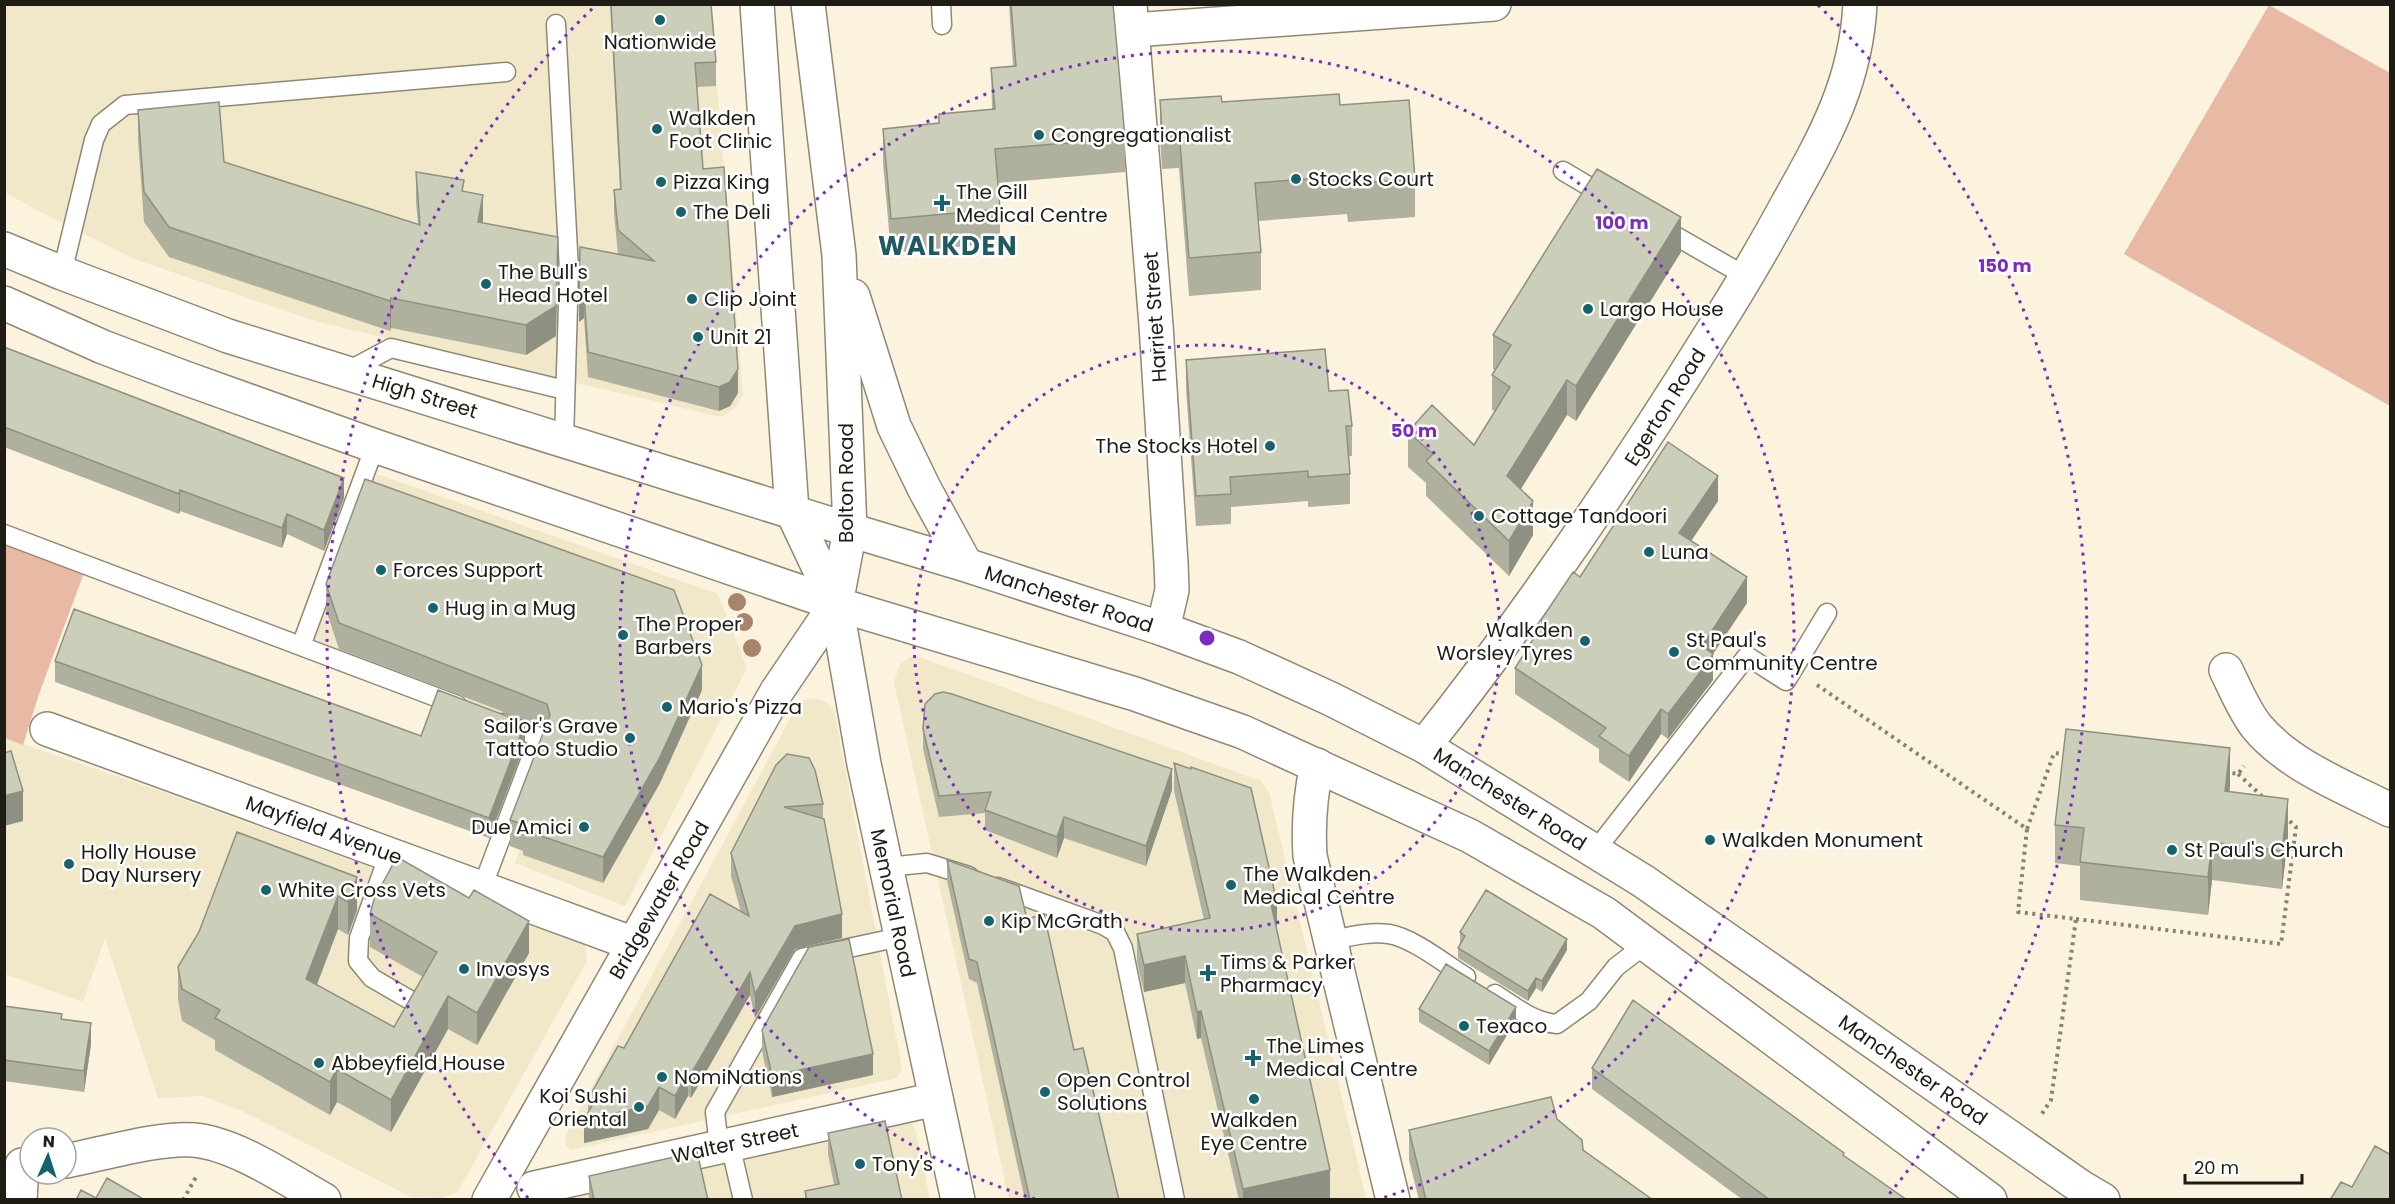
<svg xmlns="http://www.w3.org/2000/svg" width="2395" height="1204" font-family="Poppins,sans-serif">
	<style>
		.built { fill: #f1e7c9 }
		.green { fill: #e8baa5 }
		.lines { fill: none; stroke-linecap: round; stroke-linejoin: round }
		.lane-casing { stroke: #8f8874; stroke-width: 21 }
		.street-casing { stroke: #8f8874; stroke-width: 36 }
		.secondary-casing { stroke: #8f8874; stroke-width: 36 }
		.primary-casing { stroke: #8f8874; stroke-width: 36 }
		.path { stroke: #868273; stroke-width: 4; stroke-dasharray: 3 4.5; stroke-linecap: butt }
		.lane { stroke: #fff; stroke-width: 18 }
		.street { stroke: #fff; stroke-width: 33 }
		.secondary { stroke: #fff; stroke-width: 33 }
		.primary { stroke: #fff; stroke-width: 33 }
		.tree { fill: #a8856a }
		.wall { fill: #afb19e }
		.shaded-wall { fill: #8e9081 }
		.building { fill: #cbceb8; stroke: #8e9081; stroke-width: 1.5 }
		.ring { fill: none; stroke: #7b2cbf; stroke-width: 3; stroke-dasharray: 3 6 }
		.poi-dot { fill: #16636c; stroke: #fff; stroke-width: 2 }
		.labels { text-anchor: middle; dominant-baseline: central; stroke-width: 5; stroke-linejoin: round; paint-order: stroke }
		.poi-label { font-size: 20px; fill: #1e1c14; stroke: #fff; text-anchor: start }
		.street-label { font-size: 20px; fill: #1e1c14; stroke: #fff }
		.district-label { font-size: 26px; font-weight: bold; letter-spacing: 1.5px; fill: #205a61; stroke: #fff }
		.centre { fill: #7b2cbf; stroke: #fff; stroke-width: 3 }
		.ring-label { font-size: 18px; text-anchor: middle; font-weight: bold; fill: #7b2cbf; stroke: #fff; stroke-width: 5; stroke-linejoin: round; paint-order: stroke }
	</style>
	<rect width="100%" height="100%" fill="#fbf3dd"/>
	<path class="built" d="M5,5H710L743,395L734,409L721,417L318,322L134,259L31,207L5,192Z
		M377,474L718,594L747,668L625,906L515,863L559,736L309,644Z
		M914,655L1261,781L1269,792L1366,1198L1009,1199L894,682L900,664Z
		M810,698L823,700L834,710L902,1069L897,1078L570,1150L565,1144L566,1135L798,704Z
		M5,738L160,791L585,945L587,961L457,1193L442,1198L411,1197L242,1111L203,1096L158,1098L105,938L83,1002L5,974Z
		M908,1119L915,1128L930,1199L577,1200L580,1193Z"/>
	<path class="green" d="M2269,5L2390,73V406L2124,254Z
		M4,545L84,573L39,694L23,745L5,738Z"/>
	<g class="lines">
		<defs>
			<path id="lane" d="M941,4L942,25
				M556,24L569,270L564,440
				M1563,171L1607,197
				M1660,227L1747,277
				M62,273L94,140L101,124L125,105L506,72
				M346,372L391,348L565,390
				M4,534L457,705
				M301,646L375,446
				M1595,851L1747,656L1786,681L1827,613
				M389,854L359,938L358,961L372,978L410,1000
				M887,867L927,863L969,876
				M998,887L1103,925L1115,932L1123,948L1175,1200
				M482,888L539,737L503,723
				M1329,941C1348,937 1369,931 1389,934C1413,938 1445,964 1466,977
				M1495,994C1515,1007 1533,1022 1557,1024L1589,1001L1616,967L1646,944
				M730,1144L743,1200
				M719,1146L715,1112L802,958L900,937"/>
			<path id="street" d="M1130,4L1156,325L1171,563L1172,590L1163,629
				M1133,30L1494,4
				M2226,670C2235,688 2244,711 2257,727C2291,767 2345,787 2390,810
				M47,729L634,944
				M1424,746C1529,614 1623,475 1712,332C1739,290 1764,247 1788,203C1825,137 1856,82 1860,4
				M1317,765C1310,796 1308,824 1310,856L1393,1200
				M66,1161C102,1154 159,1137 194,1140C236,1144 287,1179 324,1200
				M534,1188L936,1099
				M20,1200L22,1165"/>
			<path id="secondary" d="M489,1200L777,691L836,604"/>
			<path id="primary" d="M757,4L792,511L836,604L864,764L958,1200
				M808,4L839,255L850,530L836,604
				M4,249L62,273L228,336L850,530L966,565L1163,629L1239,657L1331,699L1424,746L1643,881L2081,1187L2103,1200
				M853,296L894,426L924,488L966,565
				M4,303L103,347L185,378L375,446L836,604L1135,694L1243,732L1470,836L1604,913L1990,1200"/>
		</defs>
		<use href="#lane" class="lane-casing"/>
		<use href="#street" class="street-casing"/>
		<use href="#secondary" class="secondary-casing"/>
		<use href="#primary" class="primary-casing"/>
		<path class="path" d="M1817,685L2027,829L2018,912L2076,919L2051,1100L2041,1115
			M2225,772L2238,774L2244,766
			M2238,774L2264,798
			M2027,829L2054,753L2066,754
			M2076,919L2281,944L2296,827L2285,817
			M183,1200L196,1177"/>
		<use href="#lane" class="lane"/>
		<use href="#street" class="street"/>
		<use href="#secondary" class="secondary"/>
		<use href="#primary" class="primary"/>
	</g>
	<g class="tree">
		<circle cx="737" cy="602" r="9"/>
		<circle cx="744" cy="622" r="9"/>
		<circle cx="752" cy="648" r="9"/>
	</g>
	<path class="wall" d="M610,4H711L716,62V86L697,87L703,169L738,393L730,406L719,411L588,377L584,318L579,322V297L618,254L614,214V190L620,189Z
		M1009,4H1113L1125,138V172L998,183L1000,209V243L891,253L883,163V129L939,123V114L992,109L991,68L1013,66Z
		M1160,100L1340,105L1415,179V217L1348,222L1347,214L1258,221L1261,252V290L1189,296L1179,168L1162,169L1160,138Z
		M138,110L224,162L418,224L416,202V172L464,191L483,223L558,267L556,336L526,355L391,328L390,331L169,257L144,222L138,140Z
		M1681,252L1576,421L1567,415L1521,489L1533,535L1509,576L1426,496V483L1408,467V432L1474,445L1495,411L1492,410V375L1495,370L1493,369V335Z
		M4,347L344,498L324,551L287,534L282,548L180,511L179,514L4,447Z
		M1186,360L1329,391L1352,426V456H1349L1350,474V504L1308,507V501L1231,507V524L1196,526L1186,390Z
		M1718,501L1691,541L1747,603L1713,654V680L1708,687L1668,739L1661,734L1629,782L1599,762V749L1515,694V668L1541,628V620L1580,577Z
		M326,584L702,690L660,783L603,883L523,855V851L510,846V820L545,728L339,649L326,610Z
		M55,661L421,736L525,744L489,838L55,682Z
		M923,729L1172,790L1146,866L1064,838L1057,858L985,830V813L939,817L923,749Z
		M787,754L823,804V819L842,938L795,949L755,1018L750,995L691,1098L688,1096L675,1119L659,1110L648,1129L584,1143L588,1112V1099L624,1048L741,912L731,876V853Z
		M1174,763L1277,929L1330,1198L1323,1200H1239L1201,1038L1197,1039L1185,983L1144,992L1137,962V934L1204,920L1174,791Z
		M2230,786L2229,791L2288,837L2282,889L2212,880L2208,915L2080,900V866L2055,863V825Z
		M947,860L1027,919L1074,1050L1119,1200H1025L977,983L969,979L947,881Z
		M357,877V910L348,935L338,929L317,985L394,1027L423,977L370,947V914L529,953L477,1045L448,1029L391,1132L337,1102L330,1115L215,1050V1040L182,1021L178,999V967Z
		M1460,932L1567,950L1542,992L1536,988L1528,1001L1458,958V948L1460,943Z
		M4,1006L62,1019L91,1044L84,1092L4,1081Z
		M1419,1009L1516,1020L1489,1065L1419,1022Z
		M762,1030L873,1075L772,1097L762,1051Z
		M1592,1068L1844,1156L1907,1200H1743L1592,1089Z
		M1557,1119L1583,1150L1653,1200H1419L1409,1160V1130Z
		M828,1133L902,1200H805V1191L834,1185L828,1154Z
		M589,1176L708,1200H589Z"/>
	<path class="shaded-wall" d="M483,195V225L478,222Z
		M1681,217V252L1576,421V386Z
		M558,237L556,336L526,355V325Z
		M584,294V318L579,322V297Z
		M391,298V328L390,331V301Z
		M738,369V393L730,406L719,411V387Z
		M1567,380V415L1507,511V476Z
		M1718,476V501L1679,559V533Z
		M344,478V498L324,551V530Z
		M180,490V511L179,514V494Z
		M1533,501V535L1509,576V541Z
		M287,514V534L282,548V528Z
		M1747,577V603L1713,654V680L1668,739V714L1702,646Z
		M702,665V690L660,783L603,883V857Z
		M1661,709V734L1629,782V756Z
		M525,723V744L489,838V818Z
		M2230,748V786L2225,829V791Z
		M1172,769V790L1146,866V846Z
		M23,791V821L4,826V796Z
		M2288,799V837L2282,889V851Z
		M1064,817V838L1057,858V837Z
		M2212,842V880L2208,915V877Z
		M357,877V910L348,935V902Z
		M338,896V929L306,1012V979Z
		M1277,903V930L1271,904Z
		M842,914V938L795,949L755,1018V994L795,926Z
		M529,921V953L477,1045V1013Z
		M1567,939V950L1542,992V981Z
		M1185,956V983L1144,992V965Z
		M750,972V995L691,1098V1074Z
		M1536,978V988L1528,1001V991Z
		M448,996V1029L391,1132V1100Z
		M1516,1007V1020L1489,1065V1051Z
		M1201,1011V1038L1197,1039V1012Z
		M91,1023V1044L84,1092V1071Z
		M873,1054V1075L772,1097V1076Z
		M337,1069V1102L330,1115V1082Z
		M688,1072V1096L675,1119V1096Z
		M659,1087V1110L648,1129L584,1143V1120Z
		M1330,1170V1198L1323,1200H1243V1189Z"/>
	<path class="building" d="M611,4H711L716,62L695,63L703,169L724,167L738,369L730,382L719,387L588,352L584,294L579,297L580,247L654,261L618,230L614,190L621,189Z
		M1011,4H1113L1125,138L995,149L1000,209L891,219L883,129L939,123V114L995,109L991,68L1016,66Z
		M1339,94L1340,105L1409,100L1415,179L1348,184L1347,176L1255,183L1261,252L1189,258L1179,130L1162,131L1160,100L1221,96L1222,102Z
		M219,102L224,162L420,225L416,172L464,180L462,191L483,195L478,222L558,237L556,306L526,325L391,298L390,301L169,227L144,192L138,110Z
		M1597,169L1681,217L1576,386L1567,380L1507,476L1533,501L1509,541L1426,461L1433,454L1408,432L1432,405L1474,445L1510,387L1492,375L1511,345L1493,335Z
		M4,347L344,478L324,530L287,514L282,528L180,490L179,494L4,427Z
		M1325,349L1329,391L1348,390L1352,426H1346L1350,474L1308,477V471L1230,477L1231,494L1196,496L1186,360Z
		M1668,442L1718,476L1679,533L1747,577L1702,646L1713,654L1708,662L1668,714L1661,709L1629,756L1599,736L1606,728L1515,668L1544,622L1541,620L1573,572L1580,577Z
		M365,479L674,590L702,665L660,757L603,857L523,830L525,825L510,820L550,715L547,704L339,623L326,584Z
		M74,609L421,736L438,690L525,723L489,818L55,661Z
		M943,692L952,694L1172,769L1146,846L1064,817L1057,837L985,810L991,792L939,796L923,729L925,704L935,694Z
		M2066,729L2230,748L2225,791L2288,799L2282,851L2212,842L2208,877L2080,862L2084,828L2055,825Z
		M11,751L23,791L4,796V753Z
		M787,754L809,758L815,770L823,804L784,807L824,819L842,914L795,926L755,994L750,972L691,1074L688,1072L675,1096L659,1087L648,1106L584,1120L594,1102L588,1099L618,1046L624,1048L710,894L749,916L731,853L776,765Z
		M1174,763L1191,769V767L1251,788L1277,903L1271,904L1330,1170L1243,1189L1201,1011L1197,1012L1185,956L1144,965L1137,934L1210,918Z
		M237,832L357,877L348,902L338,896L306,979L394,1027L437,952L370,914L378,885L381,886L397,857L469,898L474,890L529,921L477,1013L448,996L391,1100L337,1069L330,1082L215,1018L220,1010L182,989L178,967L199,932Z
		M947,860L1019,886L1027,919L1044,914L1074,1050L1083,1048L1119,1200H1030L977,962L969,959Z
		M1486,890L1567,939L1542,981L1536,978L1528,991L1458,948L1465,936L1460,932Z
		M849,939L873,1054L772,1076L762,1030L809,947Z
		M1446,964L1516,1007L1489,1051L1419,1009Z
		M1633,1000L1844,1153L1843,1155L1907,1200H1770L1592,1068Z
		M4,1006L62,1014L61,1019L91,1023L84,1071L4,1060Z
		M1551,1097L1557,1119L1582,1140L1583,1150L1653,1200H1426L1409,1130Z
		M885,1121L902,1200H807L805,1191L839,1184L828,1133Z
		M2375,1146L2391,1155V1200H2330L2341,1182L2352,1187Z
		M697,1152L708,1200H594L589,1176Z
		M107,1178L145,1200H76L81,1190L96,1198Z"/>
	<g class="ring">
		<circle cx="1207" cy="638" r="293"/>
		<path d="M1035 1199A587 587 0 1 1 1379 1199"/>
		<path d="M528 1198A880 880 0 0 1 596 5M1818 5A880 880 0 0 1 1886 1198"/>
	</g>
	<g class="poi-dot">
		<circle cx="660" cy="20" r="6"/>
		<circle cx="657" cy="129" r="6"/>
		<circle cx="1039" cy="135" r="6"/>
		<circle cx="1296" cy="179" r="6"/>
		<circle cx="661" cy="182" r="6"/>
		<path d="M939 194h6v6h6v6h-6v6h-6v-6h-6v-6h6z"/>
		<circle cx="681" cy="212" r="6"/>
		<circle cx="486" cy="284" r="6"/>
		<circle cx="692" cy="299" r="6"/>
		<circle cx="1588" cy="309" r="6"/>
		<circle cx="698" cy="337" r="6"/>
		<circle cx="1270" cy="446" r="6"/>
		<circle cx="1479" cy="516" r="6"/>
		<circle cx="1649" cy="552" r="6"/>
		<circle cx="381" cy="570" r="6"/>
		<circle cx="433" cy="608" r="6"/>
		<circle cx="623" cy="635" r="6"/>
		<circle cx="1585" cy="641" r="6"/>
		<circle cx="1674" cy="652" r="6"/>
		<circle cx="667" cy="707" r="6"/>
		<circle cx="630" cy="738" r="6"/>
		<circle cx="584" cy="827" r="6"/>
		<circle cx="1710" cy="840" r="6"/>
		<circle cx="2172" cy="850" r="6"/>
		<circle cx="69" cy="864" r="6"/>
		<circle cx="1231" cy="885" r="6"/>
		<circle cx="266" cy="890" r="6"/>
		<circle cx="989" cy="921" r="6"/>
		<circle cx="464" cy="969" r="6"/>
		<path d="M1205 964h6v6h6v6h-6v6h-6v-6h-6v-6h6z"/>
		<circle cx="1464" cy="1026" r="6"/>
		<path d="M1250 1049h6v6h6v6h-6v6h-6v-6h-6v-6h6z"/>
		<circle cx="319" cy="1063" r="6"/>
		<circle cx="662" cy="1077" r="6"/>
		<circle cx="1045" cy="1092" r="6"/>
		<circle cx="1254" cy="1099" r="6"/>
		<circle cx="639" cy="1107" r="6"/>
		<circle cx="860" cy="1164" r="6"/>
	</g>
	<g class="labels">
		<g class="poi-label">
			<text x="660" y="42" text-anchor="middle">Nationwide</text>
			<text x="669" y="118">Walkden<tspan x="669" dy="23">Foot Clinic</tspan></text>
			<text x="1051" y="135">Congregationalist</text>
			<text x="1308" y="179">Stocks Court</text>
			<text x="673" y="182">Pizza King</text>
			<text x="956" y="192">The Gill<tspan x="956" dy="23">Medical Centre</tspan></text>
			<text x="693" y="212">The Deli</text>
			<text x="498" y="272">The Bull's<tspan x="498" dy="23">Head Hotel</tspan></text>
			<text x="704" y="299">Clip Joint</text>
			<text x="1600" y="309">Largo House</text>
			<text x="710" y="337">Unit 21</text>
			<text x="1258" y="446" text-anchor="end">The Stocks Hotel</text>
			<text x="1491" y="516">Cottage Tandoori</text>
			<text x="1661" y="552">Luna</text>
			<text x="393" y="570">Forces Support</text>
			<text x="445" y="608">Hug in a Mug</text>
			<text x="635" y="624">The Proper<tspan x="635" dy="23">Barbers</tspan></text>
			<text x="1573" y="630" text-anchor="end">Walkden<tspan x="1573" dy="23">Worsley Tyres</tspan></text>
			<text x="1686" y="640">St Paul's<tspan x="1686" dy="23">Community Centre</tspan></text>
			<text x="679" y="707">Mario's Pizza</text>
			<text x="618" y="726" text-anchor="end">Sailor's Grave<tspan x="618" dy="23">Tattoo Studio</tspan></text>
			<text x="572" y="827" text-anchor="end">Due Amici</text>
			<text x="1722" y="840">Walkden Monument</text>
			<text x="2184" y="850">St Paul's Church</text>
			<text x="81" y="852">Holly House<tspan x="81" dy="23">Day Nursery</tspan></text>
			<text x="1243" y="874">The Walkden<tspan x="1243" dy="23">Medical Centre</tspan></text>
			<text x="278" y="890">White Cross Vets</text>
			<text x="1001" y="921">Kip McGrath</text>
			<text x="1220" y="962">Tims &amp; Parker<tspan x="1220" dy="23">Pharmacy</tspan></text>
			<text x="476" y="969">Invosys</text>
			<text x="1476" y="1026">Texaco</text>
			<text x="1266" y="1046">The Limes<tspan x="1266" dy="23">Medical Centre</tspan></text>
			<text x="331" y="1063">Abbeyfield House</text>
			<text x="674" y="1077">NomiNations</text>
			<text x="1057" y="1080">Open Control<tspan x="1057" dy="23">Solutions</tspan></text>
			<text x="627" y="1096" text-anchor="end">Koi Sushi<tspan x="627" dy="23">Oriental</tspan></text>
			<text x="1254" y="1120" text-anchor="middle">Walkden<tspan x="1254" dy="23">Eye Centre</tspan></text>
			<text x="872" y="1164">Tony's</text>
		</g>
		<g class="street-label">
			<text transform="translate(1155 317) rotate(-94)">Harriet Street</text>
			<text transform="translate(425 396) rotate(17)">High Street</text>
			<text transform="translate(1665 407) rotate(-58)">Egerton Road</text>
			<text transform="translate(846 483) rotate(-90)">Bolton Road</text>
			<text transform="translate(1069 599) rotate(18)">Manchester Road</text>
			<text transform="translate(1510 799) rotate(32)">Manchester Road</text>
			<text transform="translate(324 830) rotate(20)">Mayfield Avenue</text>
			<text transform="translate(659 900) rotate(-60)">Bridgewater Road</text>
			<text transform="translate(893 903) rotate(78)">Memorial Road</text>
			<text transform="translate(1913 1070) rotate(35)">Manchester Road</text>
			<text transform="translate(735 1143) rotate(-12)">Walter Street</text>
		</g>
		<g class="district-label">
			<text x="948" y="246">WALKDEN</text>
		</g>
	</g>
	<circle cx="1207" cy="638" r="9" class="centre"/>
	<g class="ring-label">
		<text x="1622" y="229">100 m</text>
		<text x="2005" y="272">150 m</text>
		<text x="1414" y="437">50 m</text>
	</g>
	<rect width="2395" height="1204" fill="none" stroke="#1e1c14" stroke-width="12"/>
	<g transform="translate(48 1156) rotate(3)"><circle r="28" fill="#ffffff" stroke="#a5a4a1" stroke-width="1.5"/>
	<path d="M0-4.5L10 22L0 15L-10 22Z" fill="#16636c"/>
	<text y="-9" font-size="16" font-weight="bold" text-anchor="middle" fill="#1e1c14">N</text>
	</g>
	<path d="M2185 1174v9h117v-9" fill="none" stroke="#1e1c14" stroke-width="3"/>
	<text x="2194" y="1174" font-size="18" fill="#1e1c14" stroke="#ffffff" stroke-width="4.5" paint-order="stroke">20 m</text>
</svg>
